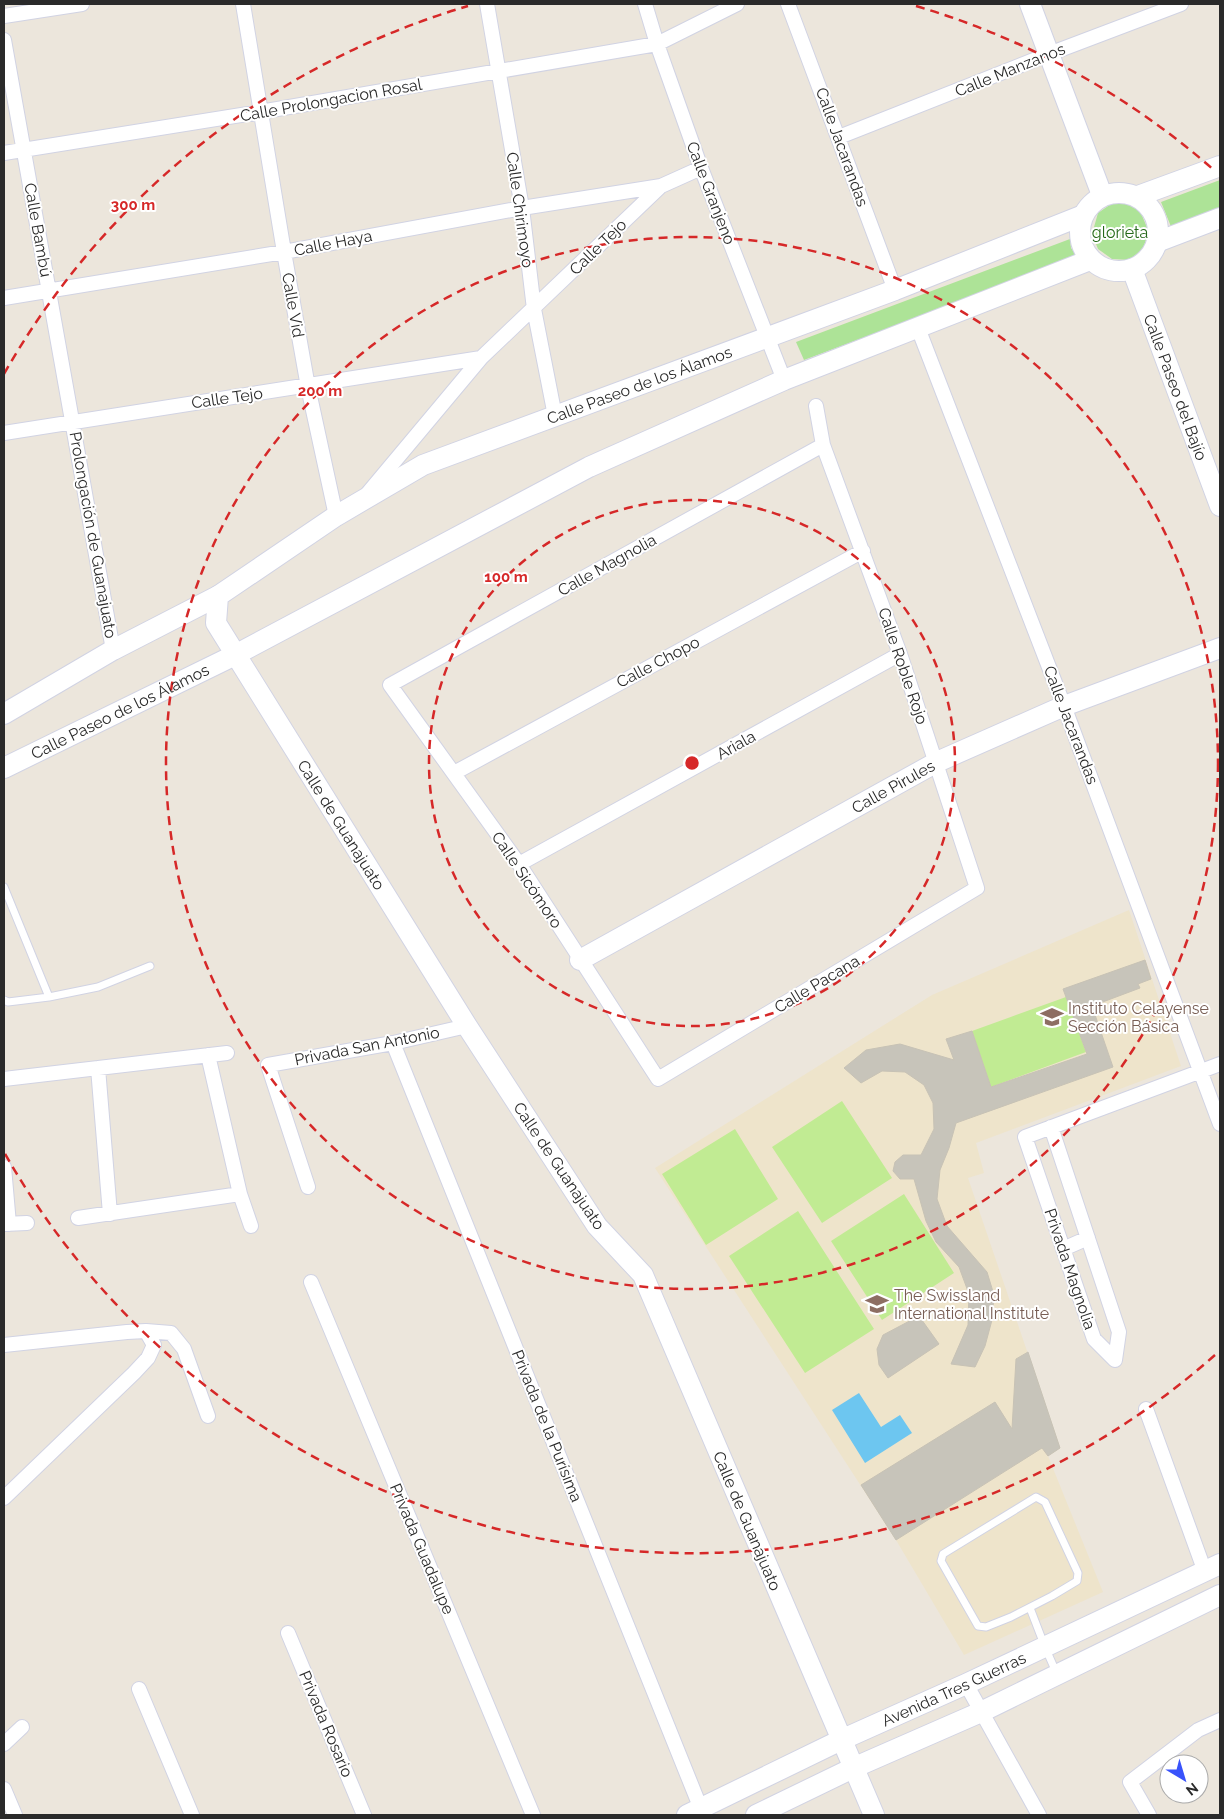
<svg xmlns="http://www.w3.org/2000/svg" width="1224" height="1819" font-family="Raleway,sans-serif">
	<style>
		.education { fill: #eee4cb }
		.green { fill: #ade397 }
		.pitch { fill: #c1eb93 }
		.water { fill: #6dc6f0 }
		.building { fill: #c7c4ba; stroke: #c7c2b5 }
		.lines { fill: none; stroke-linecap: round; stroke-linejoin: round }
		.lane-casing { stroke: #d1d3e3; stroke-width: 9 }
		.street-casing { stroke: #d1d3e3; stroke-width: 16 }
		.secondary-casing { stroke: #d1d3e3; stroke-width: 22 }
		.lane { stroke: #fff; stroke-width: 7 }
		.street { stroke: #fff; stroke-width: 14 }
		.secondary { stroke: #fff; stroke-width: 20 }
		.ring { fill: none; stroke: #d62828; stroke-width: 2.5; stroke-dasharray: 9 6 }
		.labels { text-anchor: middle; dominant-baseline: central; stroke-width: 4; stroke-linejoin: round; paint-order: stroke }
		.street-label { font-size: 16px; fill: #2a2a2a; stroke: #fff }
		.park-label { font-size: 16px; fill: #256819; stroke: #fff }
		.education-label { font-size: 16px; fill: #785e54; stroke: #fff; text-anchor: start }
		.centre { fill: #d62828; stroke: #fff; stroke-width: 2.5 }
		.ring-label { font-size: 15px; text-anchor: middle; font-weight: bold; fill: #d62828; stroke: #fff; stroke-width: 4; stroke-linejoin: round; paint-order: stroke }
	</style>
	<rect width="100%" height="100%" fill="#ece6dc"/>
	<path class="education" d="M1129,910L1181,1066L976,1143L984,1173L968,1178L1060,1448L1048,1456L1103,1592L964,1655L896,1540L655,1168L932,995Z"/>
	<path class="green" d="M1220,180V211L1172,229L1161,202Z
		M1123,202L1140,211L1149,232L1143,248L1130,260L1112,259L1098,249L1092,234L1098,213L1111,204Z
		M1070,239L1071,248L1078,257L804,360L796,342Z"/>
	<path class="pitch" d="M1066,997L1086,1052L991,1087L972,1031Z
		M842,1101L892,1178L822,1223L772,1147Z
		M735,1129L778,1199L706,1245L662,1174Z
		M904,1194L954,1273L882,1320L831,1241Z
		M798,1211L874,1329L805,1373L729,1256Z"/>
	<path class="water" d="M859,1393L881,1427L900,1415L912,1433L865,1463L832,1410Z"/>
	<path class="building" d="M1145,960L1151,979L1138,984L1140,988L1092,1006L1113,1067L956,1123L949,1148L940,1170L937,1199L947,1226L987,1272L994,1295L992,1320L985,1346L975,1367L951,1364L968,1325L969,1294L959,1267L936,1242L926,1221L914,1179H900L893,1171L895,1162L903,1155H921L934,1129L933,1103L924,1085L905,1072L882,1071L861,1083L844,1068L866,1050L900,1044L954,1060L946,1039L972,1031L991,1087L1087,1054L1063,989Z
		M919,1316L939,1344L888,1378L879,1365L877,1349L883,1335Z
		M1028,1352L1060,1448L1048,1456L1042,1448L896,1540L861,1485L995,1402L1012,1429L1016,1359Z"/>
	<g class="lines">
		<defs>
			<path id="lane" d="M4,887L49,997
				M4,1000L8,1002L49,997L98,987L150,966
				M1036,1497L1045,1502L1078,1573L1077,1581L1052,1596L1011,1617L986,1627L978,1626L941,1561L943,1554Z
				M1030,1608L1045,1647L1056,1672"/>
			<path id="street" d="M243,4L284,252L308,387L336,516
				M487,4L522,208L534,309L555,416
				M645,4L657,44L701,168L784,380
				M788,4L895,290
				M4,16L82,4
				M4,40L113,650
				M839,137L1049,54L1181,4
				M4,153L260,112L657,44L737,4
				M4,298L284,252L522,208L661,186
				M918,328L1064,706L1220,1124
				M816,406L823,445L900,654L977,888L658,1079L519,864L390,685L823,445
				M4,433L481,358
				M368,493L481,358L661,186L701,168
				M454,773L863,551
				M519,864L900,654
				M393,1043L701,1809
				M208,1055L240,1194L251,1226
				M98,1068L110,1214
				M4,1079L227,1053
				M1051,1127L1119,1332L1115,1360
				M4,1167L9,1224
				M308,1187L268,1065L393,1043L467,1026
				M78,1218L240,1194
				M4,1224L27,1223
				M1063,1249L1088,1238
				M311,1282L533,1815
				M146,1331L171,1333L184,1349L208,1416
				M4,1345L127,1332L146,1331L154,1345L148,1358L134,1373L4,1498
				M1115,1360L1094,1339L1025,1137L1220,1064
				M1146,1409L1205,1572
				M288,1633L364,1815
				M966,1684L1039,1815
				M139,1689L192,1815
				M4,1744L22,1727
				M4,1789L15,1815
				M1149,1815L1130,1782L1198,1730L1220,1720"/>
			<g id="secondary">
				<path d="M1030,4L1102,195"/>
				<circle cx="1119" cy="232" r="39"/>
				<path d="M1138,196L1220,166"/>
				<path d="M1157,242L1220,218"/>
				<path id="s1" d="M1132,269L1220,506"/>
				<path d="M4,714L113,650L218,596"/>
				<path id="s2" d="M4,768L235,655L589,467L784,380L1090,260"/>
				<path id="s3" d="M580,960L937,762L1064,706L1220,648"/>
				<path id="s4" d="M687,1815L841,1740L966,1684L1220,1564"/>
				<path d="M756,1815L853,1768L981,1712L1220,1595"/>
				<path id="s5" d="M874,1815L643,1275L597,1226L467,1026L216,623L218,596L336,516L423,465L895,290L1081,216"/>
			</g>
		</defs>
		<use href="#lane" class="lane-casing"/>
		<use href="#street" class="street-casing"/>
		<use href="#secondary" class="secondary-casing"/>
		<use href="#lane" class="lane"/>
		<use href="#street" class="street"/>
		<use href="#secondary" class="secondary"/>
	</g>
	<g class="ring">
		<circle cx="692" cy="763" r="263"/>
		<circle cx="692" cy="763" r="526"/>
		<path d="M1215 1355A790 790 0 0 1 4 1152M4 374A790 790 0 0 1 468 6M916 6A790 790 0 0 1 1215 171"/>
	</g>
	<defs>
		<symbol id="school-bare" viewBox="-9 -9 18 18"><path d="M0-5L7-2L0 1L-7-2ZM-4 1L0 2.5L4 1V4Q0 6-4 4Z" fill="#8d6e63" stroke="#fff" stroke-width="2.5" paint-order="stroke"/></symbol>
	</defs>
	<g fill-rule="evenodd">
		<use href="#school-bare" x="1036" y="1001" width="32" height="32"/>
		<use href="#school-bare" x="861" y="1288" width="32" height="32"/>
	</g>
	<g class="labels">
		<g class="street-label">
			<text transform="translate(1010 70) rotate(-22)">Calle Manzanos</text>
			<text transform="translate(331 100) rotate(-10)">Calle Prolongacion Rosal</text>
			<text transform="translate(842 147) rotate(70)">Calle Jacarandas</text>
			<text transform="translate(711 193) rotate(69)">Calle Granjeno</text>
			<text transform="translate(520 210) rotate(82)">Calle Chirimoyo</text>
			<text transform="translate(38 230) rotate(80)">Calle Bambú</text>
			<text transform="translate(333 243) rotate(-11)">Calle Haya</text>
			<text transform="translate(598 247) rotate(-44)">Calle Tejo</text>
			<text transform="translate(293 305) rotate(80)">Calle Vid</text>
			<text stroke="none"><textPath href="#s5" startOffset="1869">Calle Paseo de los Álamos</textPath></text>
			<text stroke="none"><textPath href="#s1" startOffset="126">Calle Paseo del Bajío</textPath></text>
			<text transform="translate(227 398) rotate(-8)">Calle Tejo</text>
			<text transform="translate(93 535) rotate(80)">Prolongación de Guanajuato</text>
			<text transform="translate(607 565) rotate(-29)">Calle Magnolia</text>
			<text transform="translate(658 662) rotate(-28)">Calle Chopo</text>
			<text transform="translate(903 666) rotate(71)">Calle Roble Rojo</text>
			<text stroke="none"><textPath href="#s2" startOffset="129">Calle Paseo de los Álamos</textPath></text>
			<text transform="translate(1071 725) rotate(69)">Calle Jacarandas</text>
			<text transform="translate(736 745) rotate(-29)">Ariala</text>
			<text stroke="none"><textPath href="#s3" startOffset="358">Calle Pirules</textPath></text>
			<text transform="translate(341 825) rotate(58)">Calle de Guanajuato</text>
			<text transform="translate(527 880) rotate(56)">Calle Sicómoro</text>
			<text transform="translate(817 984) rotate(-31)">Calle Pacana</text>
			<text transform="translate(367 1046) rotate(-11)">Privada San Antonio</text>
			<text transform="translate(559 1166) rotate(56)">Calle de Guanajuato</text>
			<text transform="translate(1070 1269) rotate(71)">Privada Magnolia</text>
			<text transform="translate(547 1426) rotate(68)">Privada de la Purísima</text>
			<text transform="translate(747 1521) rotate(67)">Calle de Guanajuato</text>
			<text transform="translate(422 1549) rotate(67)">Privada Guadalupe</text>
			<text stroke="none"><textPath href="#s4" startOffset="295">Avenida Tres Guerras</textPath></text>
			<text transform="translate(326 1724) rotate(67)">Privada Rosario</text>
		</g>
		<g class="park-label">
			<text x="1120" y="232">glorieta</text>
		</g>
		<g class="education-label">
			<text x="1068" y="1008">Instituto Celayense<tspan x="1068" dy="18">Sección Básica</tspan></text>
			<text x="894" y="1295">The Swissland<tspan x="894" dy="18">International Institute</tspan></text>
		</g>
	</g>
	<circle cx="692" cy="763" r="8" class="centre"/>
	<g class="ring-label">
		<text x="133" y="210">300 m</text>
		<text x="320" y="396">200 m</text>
		<text x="506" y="582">100 m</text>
	</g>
	<rect width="1224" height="1819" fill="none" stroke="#2a2a2a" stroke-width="10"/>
	<g transform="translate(1184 1779) rotate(142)"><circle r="24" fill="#ffffff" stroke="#aaaaaa"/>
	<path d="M0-4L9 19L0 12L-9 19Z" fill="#3953fb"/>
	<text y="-8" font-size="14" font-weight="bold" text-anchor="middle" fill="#2a2a2a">N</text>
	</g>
</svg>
